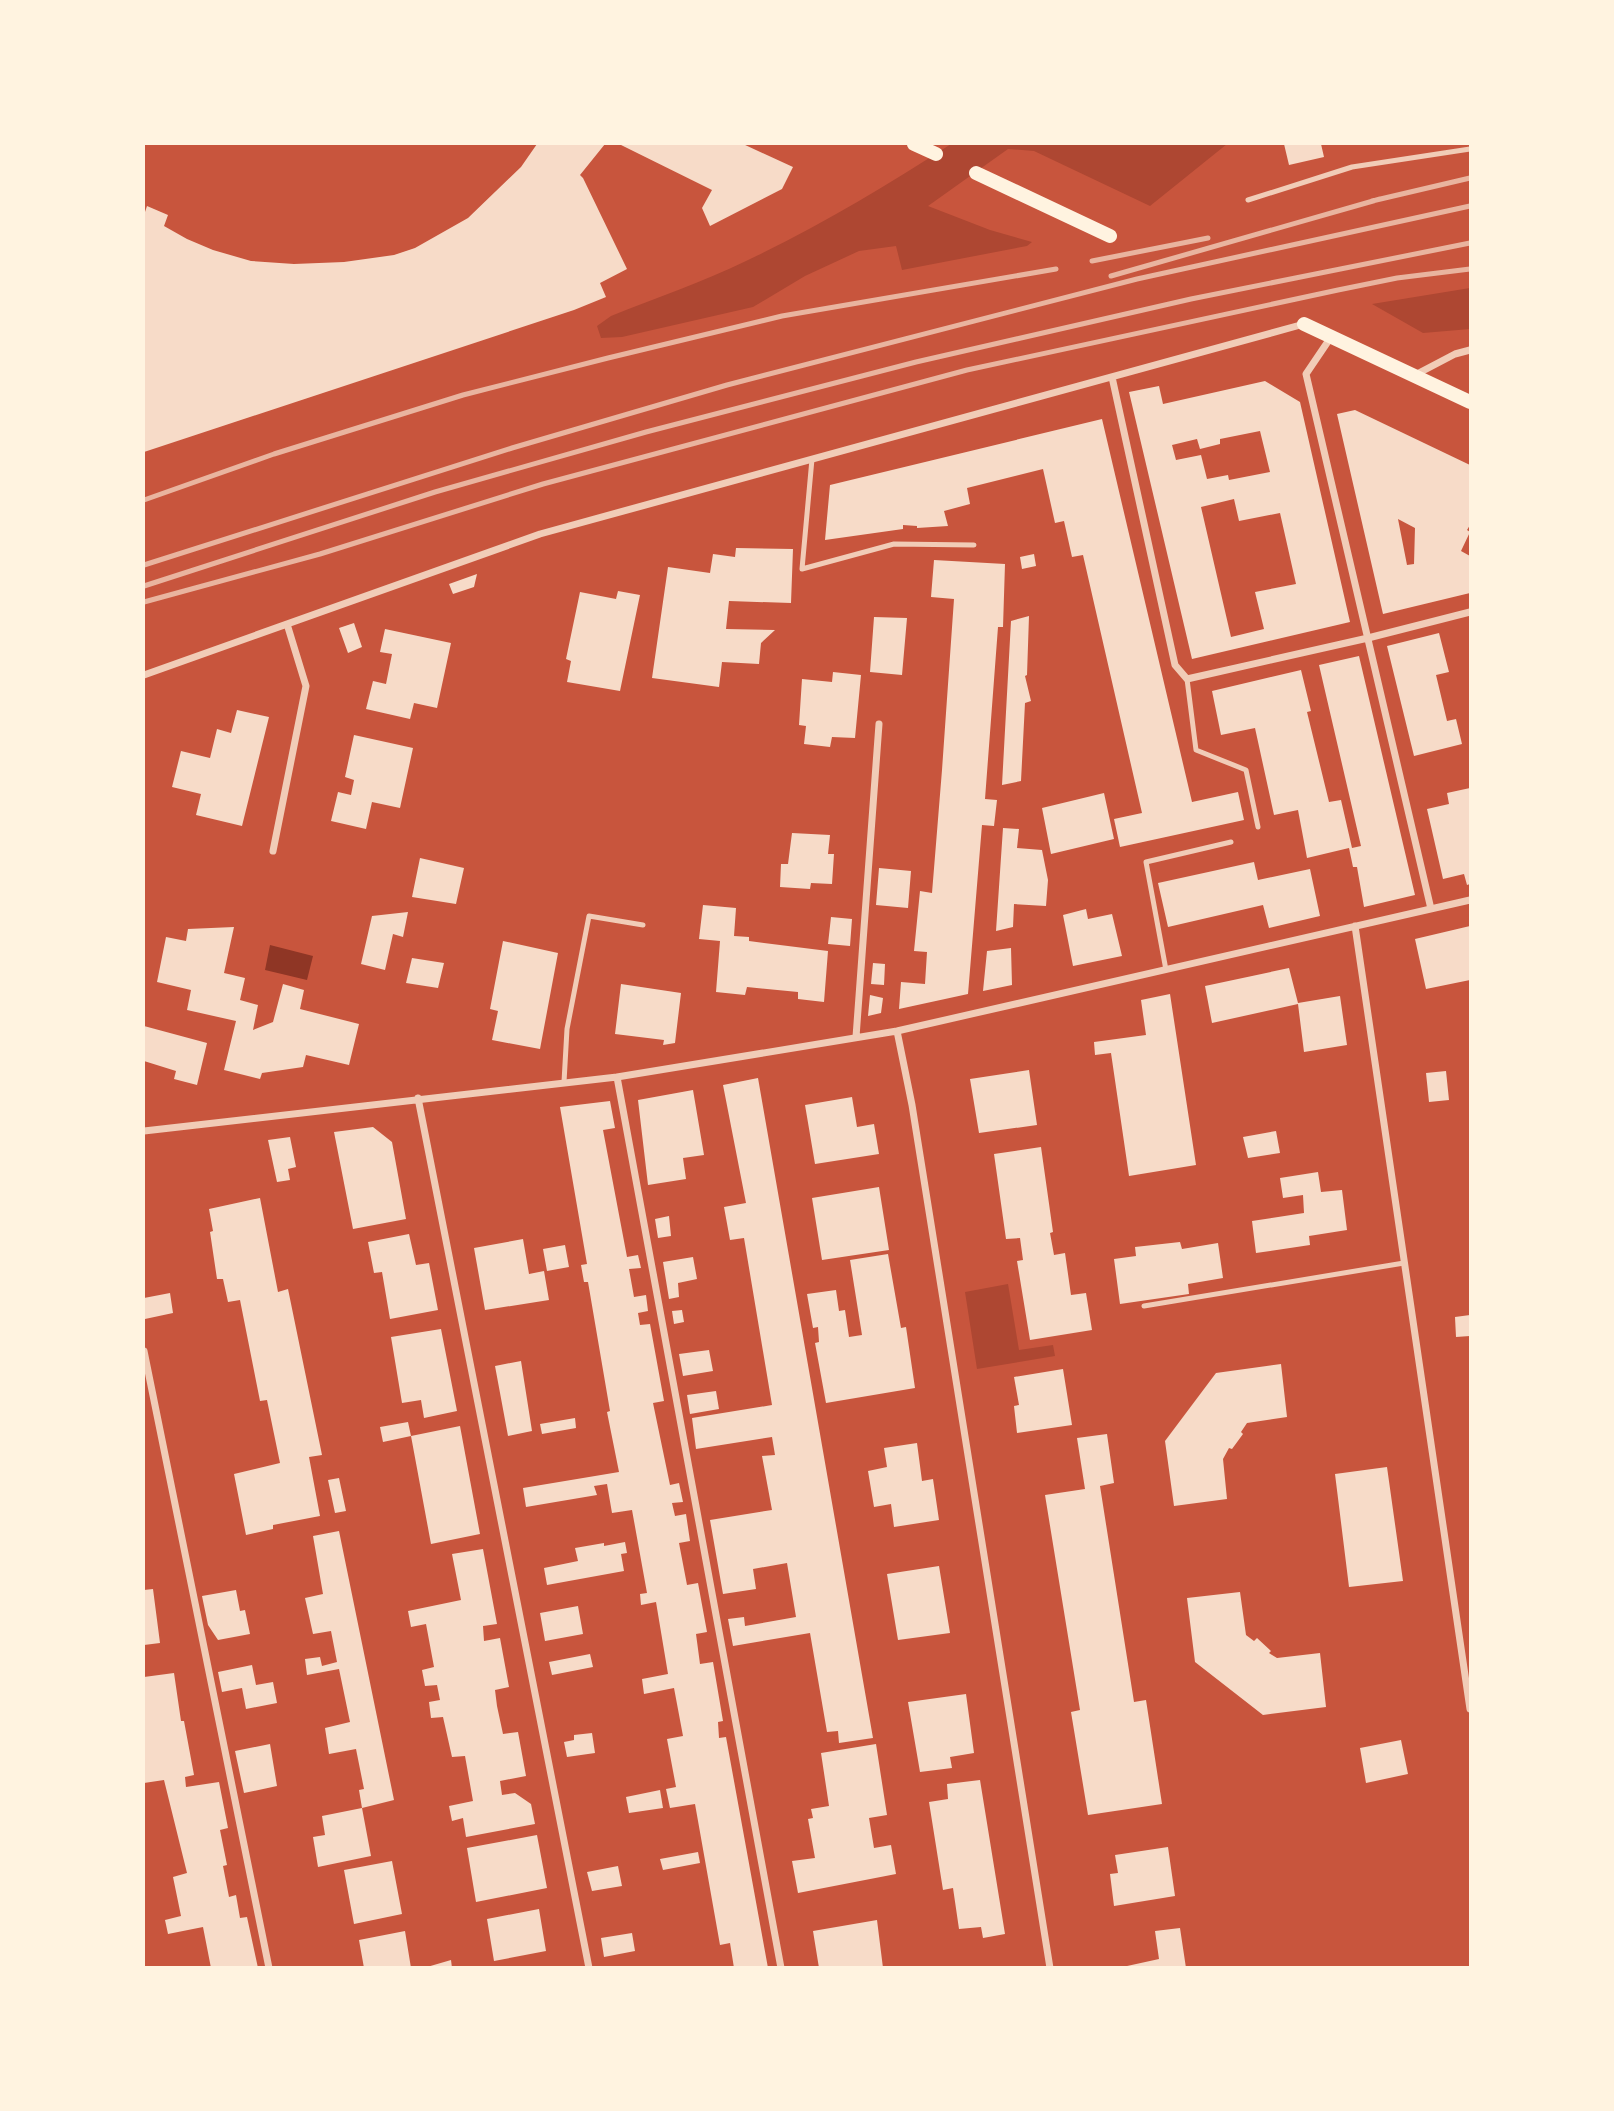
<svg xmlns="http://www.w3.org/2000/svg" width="1614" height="2111" font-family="Inter,sans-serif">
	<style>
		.green { fill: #ae4732 }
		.water { fill: #8f3625 }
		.building { fill: #f7dbc8; fill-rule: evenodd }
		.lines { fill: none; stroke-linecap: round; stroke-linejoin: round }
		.service { stroke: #f1ccb7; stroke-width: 5 }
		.minor { stroke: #f1ccb7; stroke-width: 7 }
		.secondary { stroke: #fff3e0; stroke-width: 14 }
		.rail { stroke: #e9b49f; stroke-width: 5 }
	</style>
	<rect width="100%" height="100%" fill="#c8553d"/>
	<path class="green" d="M951,144H1227L1150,206L1034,151L1008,149L928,206L990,230L1032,242L1027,246L902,270L896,246L859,251L805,276L753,307L622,337L601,338L597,326L611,316C656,298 702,282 746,261C817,227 885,187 951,144Z
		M1470,288V329L1423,333L1372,304Z
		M1008,1284L1019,1350L1053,1345L1055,1356L977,1369L965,1292Z"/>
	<path class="water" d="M270,945L313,956L307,980L265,970Z"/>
	<path class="building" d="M537,144H605L580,175L583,178L627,269L600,283L606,297L574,310L144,452V215L147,206L168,215L164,226L187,239L213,250L251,261L294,264L344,262L394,255L415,248L468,218L521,167Z
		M619,144H743L793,167L782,189L710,226L702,208L712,190Z
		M1284,144H1321L1324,157L1289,165Z
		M1265,381L1300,402L1350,622L1192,659L1129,392L1159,386L1163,404ZM1260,431L1270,472L1229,480L1228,475L1207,479L1201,455L1176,460L1172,445L1197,439L1200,449L1220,444V439ZM1234,499L1239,521L1280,513L1296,584L1255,592L1264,629L1231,637L1201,507Z
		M1355,410L1470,465V525L1467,530L1470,532L1461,551L1470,556V593L1383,614L1337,414ZM1398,519L1415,528L1414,564L1407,565Z
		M1102,419L1192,802L1238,792L1244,820L1120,847L1114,819L1142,813L1083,555L1072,557L1064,521L1055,523L1043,469L967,488L970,504L944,511L948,526L917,528V526L903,525V529L825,540L830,485Z
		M736,548L793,549L791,603L729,601L726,629L775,630L761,643L759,664L722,662L719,687L652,678L668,567L710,573L713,554L735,557Z
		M1034,554L1036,566L1022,569L1020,557Z
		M934,560L1005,564L1003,627H998L985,799L997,800L994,826L982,825L968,994L899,1009L901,982L925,984L927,952L914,951L920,891L932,893L942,770L954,599L931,597Z
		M477,574L474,587L453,594L449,584Z
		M618,591L640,595L620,691L567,682L571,661L566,659L580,592L616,599Z
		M1029,616L1027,675L1025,676L1031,701L1025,703L1021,781L1002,785L1011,621Z
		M874,617L907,618L902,675L870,672Z
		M354,623L362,647L348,653L339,628Z
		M385,629L451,643L437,708L414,703L410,719L366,709L373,681L386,684L392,654L380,652Z
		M1439,633L1449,672L1436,675L1447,721L1456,719L1462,744L1414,756L1387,646Z
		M1359,656L1415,895L1364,907L1357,867H1353L1349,848L1307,858L1298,810L1274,815L1255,728L1221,735L1212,691L1301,670L1311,711L1307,712L1329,802L1341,800L1352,848L1361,846L1319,665Z
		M833,672L861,675L855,738L832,737L830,747L804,744L806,726L799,725L802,679L832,682Z
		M237,710L269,717L242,826L196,815L201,794L172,787L181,751L210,758L217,729L231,733Z
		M354,735L413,748L400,808L372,802L366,829L331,821L338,792L351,795L354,780L345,777Z
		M1470,788V884L1467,885L1464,874L1443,879L1427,809L1449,804L1447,793Z
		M1104,793L1114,839L1051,854L1042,808Z
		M1003,828L1019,829L1017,848L1042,850L1048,880L1046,906L1014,904L1013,927L996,931Z
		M792,833L830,835L828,854H834L832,884L811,883L810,889L780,887L781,864H788Z
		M420,858L464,868L456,904L412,897Z
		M1254,862L1258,880L1310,869L1320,916L1269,928L1263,905L1168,927L1158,883Z
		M879,868L911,871L908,908L876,905Z
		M703,905L736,908L734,936L749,937V941L828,951L824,1002L798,999V992L767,989L747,987L745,995L716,992L720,941L699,939Z
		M1086,909L1088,919L1112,914L1122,956L1073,966L1063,915Z
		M408,912L403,937L393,934L385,970L361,964L372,916Z
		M831,917L852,919L850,946L828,944Z
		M1470,926V980L1426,989L1415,939Z
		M234,927L224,973L245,978L240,1000L258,1005L253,1030L273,1022L283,984L304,990L300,1009L359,1024L349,1065L306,1055L303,1067L262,1073L260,1079L224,1070L236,1021L187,1010L191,990L157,982L166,937L186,941L188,929Z
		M503,941L558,953L540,1049L492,1040L498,1011L490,1009Z
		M1011,948L1012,985L983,991L987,951Z
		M412,958L444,963L438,988L406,983Z
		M873,963L885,964L884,985L871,984Z
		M1289,968L1298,1003L1340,996L1347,1045L1304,1052L1298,1004L1212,1023L1205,986Z
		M621,984L681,993L675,1043L663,1045L664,1040L615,1034Z
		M1170,994L1196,1165L1129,1176L1111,1053L1095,1055L1094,1042L1146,1035L1141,1000Z
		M870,995L883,998L881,1013L868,1016Z
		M144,1026L207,1043L197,1085L174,1079L176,1071L144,1061Z
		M1029,1070L1037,1125L979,1133L970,1079Z
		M1446,1071L1449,1100L1429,1102L1426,1073Z
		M758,1078L873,1738L839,1743L838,1731L827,1732L810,1633L733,1646L728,1619L744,1617L745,1626L796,1617L787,1563L753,1569L756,1589L723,1594L710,1520L772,1510L762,1456L775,1455L772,1437L696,1449L692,1418L772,1405L744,1238L730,1240L724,1207L746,1203L723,1085Z
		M693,1090L704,1155L683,1158L686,1179L648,1185L638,1100Z
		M852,1097L857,1127L874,1124L879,1154L815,1164L805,1105Z
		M610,1101L615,1128L603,1130L627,1257L638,1255L641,1268L629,1269L634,1297L646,1295L648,1311L638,1313L640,1325L650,1324L664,1401L653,1403L670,1485L679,1483L683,1502L672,1503L675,1516L686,1514L690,1541L679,1543L687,1585L698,1583L707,1632L696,1634L700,1664L713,1662L723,1721L718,1722L719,1738L726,1737L768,1968H734L730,1943L720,1945L695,1804L670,1808L666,1789L676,1787L667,1739L683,1736L674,1688L644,1694L642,1679L668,1674L656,1602L641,1605L640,1594L647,1593L632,1510L612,1513L607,1484L594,1486L597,1495L526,1507L523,1488L619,1472L607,1412L610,1411L588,1282H584L581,1265L587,1264L560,1107Z
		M373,1127L392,1142L406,1219L353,1229L334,1132Z
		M1276,1131L1280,1153L1248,1158L1243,1137Z
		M290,1137L296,1167L288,1169L290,1180L277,1182L268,1140Z
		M1041,1147L1053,1232L1050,1233L1054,1255L1065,1253L1071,1295L1086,1293L1092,1330L1030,1340L1017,1261L1023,1260L1020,1238L1006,1239L994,1154Z
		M1318,1172L1321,1192L1342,1190L1347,1230L1309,1236L1310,1245L1256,1253L1252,1221L1304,1213L1303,1195L1283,1198L1280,1178Z
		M879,1187L889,1250L822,1260L812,1198Z
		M260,1198L278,1292L288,1289L322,1455L309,1457L320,1516L273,1525V1529L246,1535L234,1474L280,1463L267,1400L260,1401L240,1300L228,1302L223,1279H217L210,1232L213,1231L209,1209Z
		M669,1216L671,1236L658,1238L655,1219Z
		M409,1234L416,1265L429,1263L438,1310L390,1319L382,1272L374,1273L368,1242Z
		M523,1239L529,1274L544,1271L549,1300L485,1310L474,1248Z
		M1180,1242L1182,1249L1218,1243L1223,1278L1188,1284L1189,1294L1120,1304L1114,1259L1136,1256L1135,1247Z
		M565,1245L569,1267L547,1271L543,1249Z
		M888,1254L901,1328L906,1327L915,1388L826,1403L815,1343L819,1342L818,1327L813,1328L807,1294L836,1290L839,1311L845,1310L849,1337L862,1335L850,1260Z
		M693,1257L697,1279L678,1283L679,1297L669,1299L663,1262Z
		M170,1293L173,1313L145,1319L144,1298Z
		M682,1310L684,1322L674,1324L672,1311Z
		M1470,1315V1336L1456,1337L1455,1317Z
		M441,1329L457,1411L424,1418L421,1400L402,1403L391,1337Z
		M709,1350L713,1371L683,1376L679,1354Z
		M521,1361L532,1431L508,1436L495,1366Z
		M1281,1364L1287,1417L1247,1423L1241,1432L1243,1434L1232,1449L1229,1448L1223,1459L1227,1499L1174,1506L1165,1441L1216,1373Z
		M1063,1369L1072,1425L1017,1433L1014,1406L1019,1405L1014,1377Z
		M716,1391L719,1409L690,1414L687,1395Z
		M575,1418L576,1428L542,1434L540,1424Z
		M408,1422L411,1436L383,1442L380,1427Z
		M460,1426L480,1534L431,1544L411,1436Z
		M1107,1434L1114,1483L1100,1486L1134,1702L1146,1700L1162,1804L1088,1815L1071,1712L1080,1710L1045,1495L1085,1489L1077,1438Z
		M917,1443L922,1481L933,1479L939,1520L894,1527L891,1504L874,1507L868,1471L887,1467L884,1448Z
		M1387,1467L1403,1581L1349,1587L1335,1474Z
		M339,1478L346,1511L335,1513L328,1480Z
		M339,1531L394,1800L362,1808L359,1790L364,1789L356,1749L329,1754L325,1728L350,1722L339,1669L307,1675L305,1659L320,1657L322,1666L337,1662L331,1631L313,1634L305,1598L323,1594L313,1536Z
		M625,1542L627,1553L621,1554L624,1571L547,1585L544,1568L578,1561L575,1548L604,1543V1546Z
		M483,1549L497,1624L483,1626L484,1641L500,1638L509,1687L495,1690L497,1706L503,1734L518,1732L526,1776L500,1781L502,1795L515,1793L531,1804L535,1824L466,1837L463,1818L452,1821L449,1806L473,1801L465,1756L452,1757L443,1717L431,1718L429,1702L440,1700L437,1685L425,1686L422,1670L434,1667L426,1624L411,1627L408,1611L461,1600L452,1554Z
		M939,1566L950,1633L898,1640L887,1574Z
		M153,1589L160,1643L144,1645V1590Z
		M236,1590L240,1611L245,1610L250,1634L218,1640L208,1625L202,1596Z
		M1240,1592L1246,1635L1254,1641L1257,1638L1271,1651L1269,1653L1277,1658L1320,1653L1326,1707L1263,1715L1195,1662L1187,1598Z
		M578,1606L583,1634L545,1641L540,1613Z
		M590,1654L593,1667L552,1675L549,1662Z
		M252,1665L256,1685L273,1682L277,1703L246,1709L242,1688L222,1692L218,1672Z
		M174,1673L181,1721H184L194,1775L185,1777L186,1787L219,1782L228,1828L220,1830L227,1865L223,1866L229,1897L236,1895L240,1918L247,1917L258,1968H211L203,1927L168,1934L165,1920L181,1916L173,1877L187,1873L164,1780L144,1783V1677Z
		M966,1694L974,1753L950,1757L952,1768L920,1772L908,1702Z
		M592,1733L595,1753L567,1757L564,1742L574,1740V1735Z
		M1401,1740L1408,1774L1366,1783L1360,1748Z
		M270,1744L277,1786L244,1793L235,1751Z
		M876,1744L887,1815L869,1818L874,1848L891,1845L896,1874L798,1893L792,1861L815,1858L808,1819L813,1818L811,1809L829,1806L821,1753Z
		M980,1780L1005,1934L983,1938L981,1927L959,1929L953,1888L943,1890L929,1802L948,1799L947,1784Z
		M660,1790L663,1808L629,1813L626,1797Z
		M362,1808L371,1856L318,1867L313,1837L325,1835L322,1816Z
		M537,1835L547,1888L476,1902L467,1848Z
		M1168,1847L1175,1896L1114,1906L1110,1874L1118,1873L1115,1855Z
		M698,1852L700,1863L663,1870L660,1859Z
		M392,1861L402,1914L354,1924L344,1870Z
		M618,1866L622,1886L592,1891L587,1872Z
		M539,1909L546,1951L494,1961L487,1919Z
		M877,1920L883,1968H819L813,1931Z
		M1180,1928L1186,1968H1118L1159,1959L1155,1931Z
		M405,1931L411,1968H364L359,1940Z
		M632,1933L635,1951L604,1957L601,1938Z
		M451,1960L452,1968H427V1967Z"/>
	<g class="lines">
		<path class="service" d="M1248,200L1352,167L1470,149
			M812,459L802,569L894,544L974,545
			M1187,679L1196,750L1246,770L1258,827
			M1166,970L1146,862L1231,842
			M564,1082L567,1029L589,916L643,925
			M1144,1306L1404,1263"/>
		<path class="minor" d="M1331,337L1306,374L1431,909
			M1415,375L1455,354L1470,350
			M1112,377L1175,665L1187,679L1368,638L1470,612
			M144,675L540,534L1304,324
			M273,851L306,686L287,624
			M1355,926L1470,1709
			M897,1031L912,1105L1050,1968
			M856,1037L879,724
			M617,1077L781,1968
			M418,1098L589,1968
			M144,1131L617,1077L897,1031L1470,900
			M144,1351L269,1968"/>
		<path class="secondary" d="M914,144L936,154
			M976,173L1110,236
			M1304,324L1470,402"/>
		<path class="rail" d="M1372,201L1470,178
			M1092,261L1208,238
			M1111,276L1380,199
			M144,500L274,454L463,395L608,358L782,316L1056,269
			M144,565L512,448L727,385L1137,279L1470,206
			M144,586L435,492L646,432L916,362L1191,299L1470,243
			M144,602L320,554L543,484L967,370L1338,290L1397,278L1470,269"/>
	</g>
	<rect width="1614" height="2111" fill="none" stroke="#fff3e0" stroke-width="290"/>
</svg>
